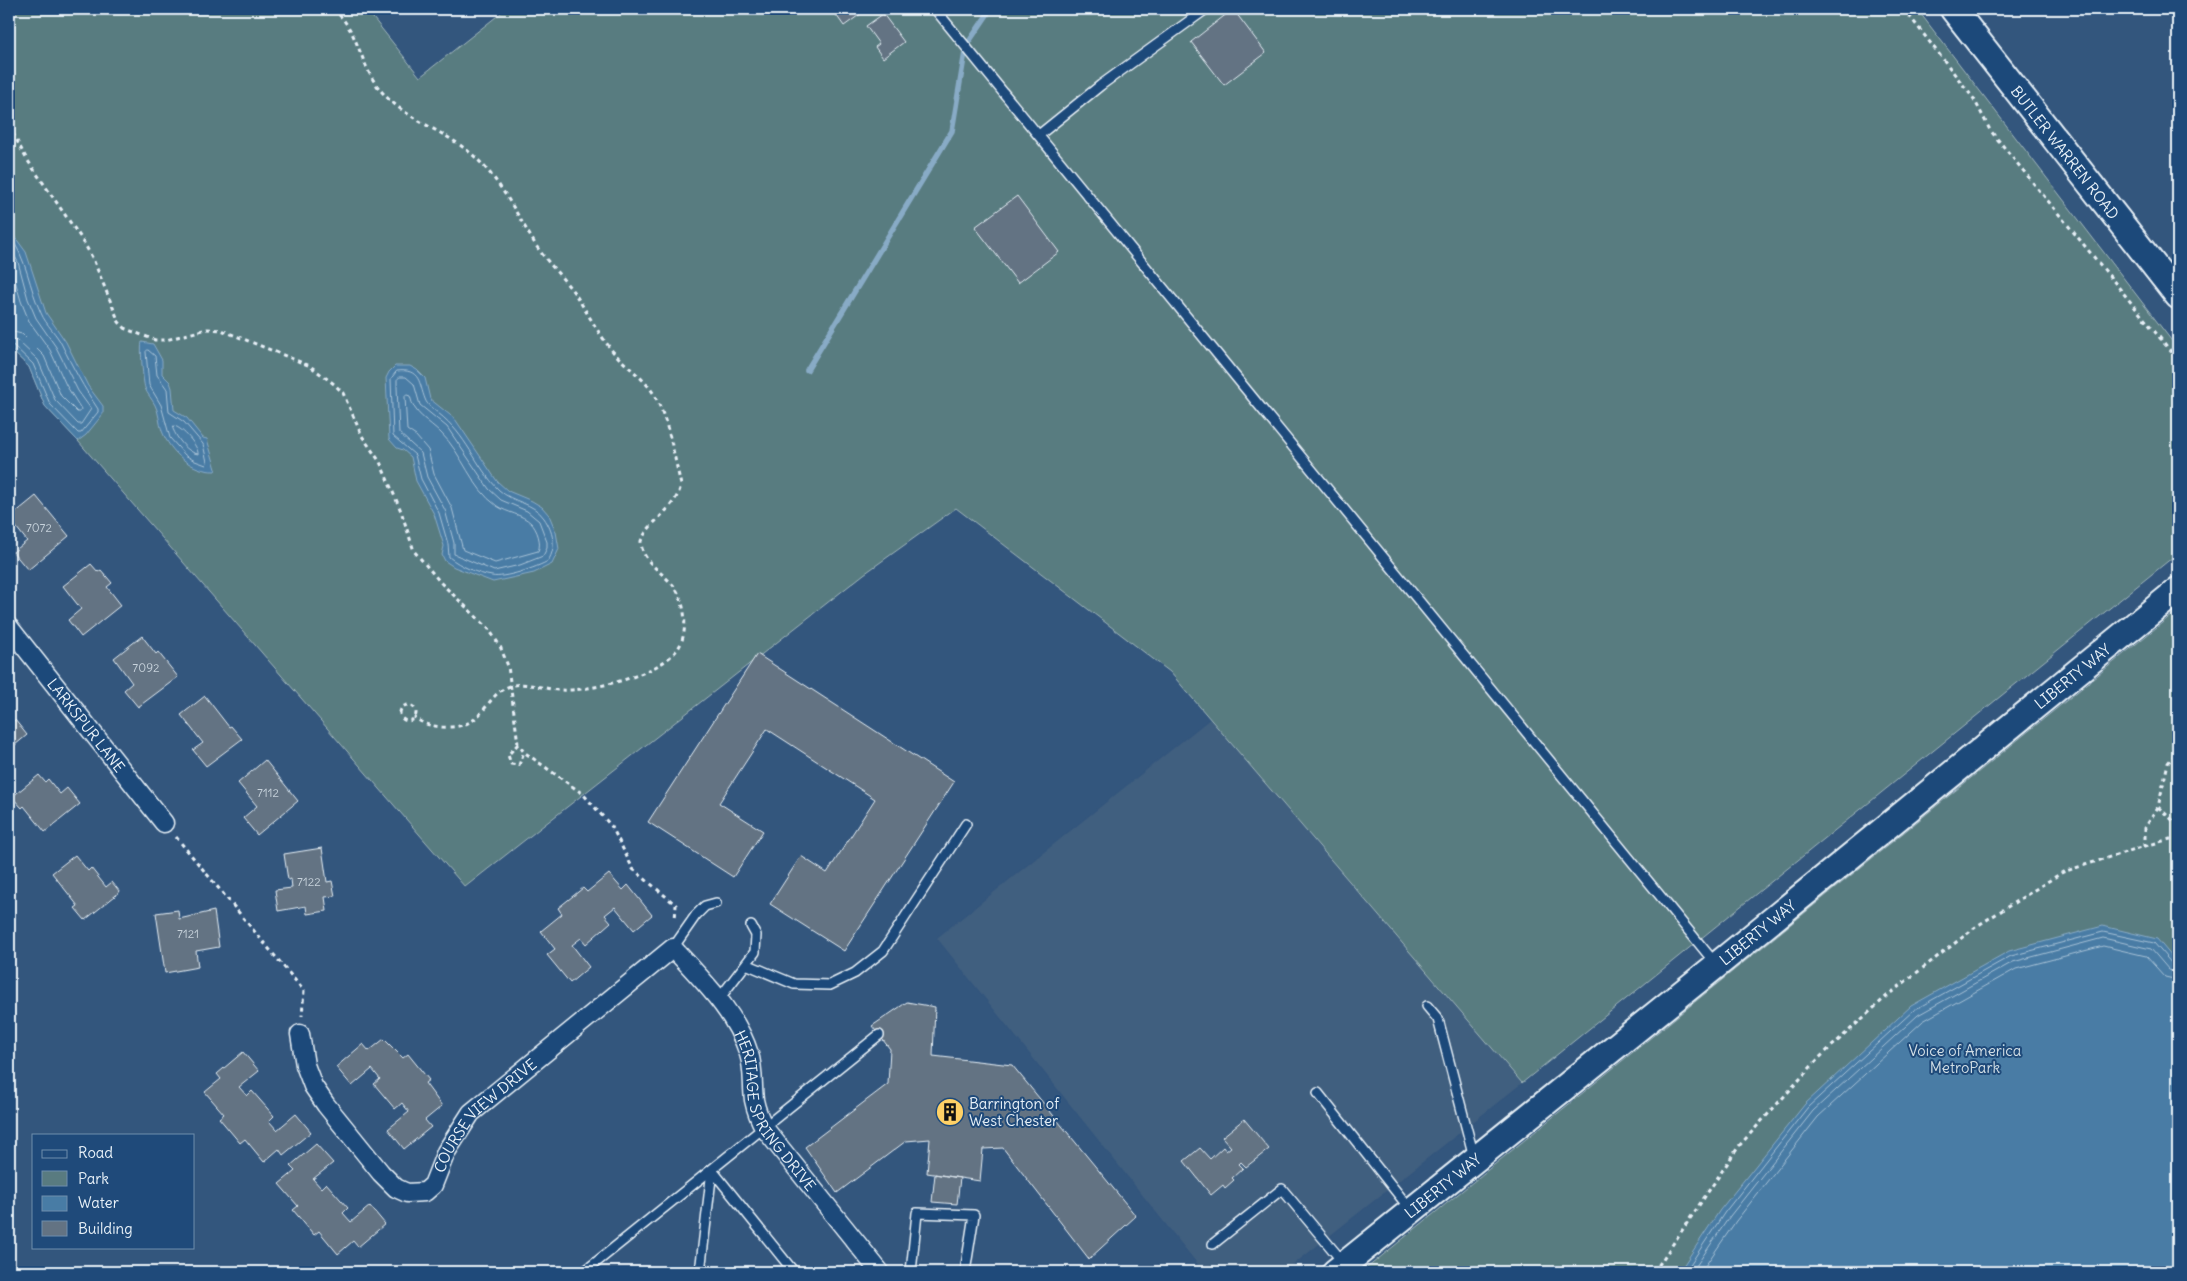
<svg xmlns="http://www.w3.org/2000/svg" width="2187" height="1281" font-family="Delius,sans-serif">
	<style>
		.built { fill: #415f7f }
		.green { fill: #597b80; stroke: #a0b6bc }
		.water { fill: #487ca5; stroke: #88abc6 }
		.lines { fill: none; stroke-linecap: round; stroke-linejoin: round }
		.shore { stroke: #a8c2d7; stroke-width: 1 }
		.stream { stroke: #88abc6; stroke-width: 5.5 }
		.building { fill: #637383; stroke: #e8f1f8 }
		.service-casing { stroke: #e8f1f8; stroke-width: 12 }
		.minor-casing { stroke: #e8f1f8; stroke-width: 21 }
		.secondary-casing { stroke: #e8f1f8; stroke-width: 29 }
		.path { stroke: #e8f1f8; stroke-width: 3; stroke-dasharray: 4 4; stroke-linecap: butt }
		.service { stroke: #1f4a7a; stroke-width: 9 }
		.minor { stroke: #1f4a7a; stroke-width: 18 }
		.secondary { stroke: #1f4a7a; stroke-width: 25 }
		.labels { text-anchor: middle; dominant-baseline: central; stroke-width: 4; stroke-linejoin: round; paint-order: stroke }
		.number-label { font-size: 12px; fill: #c7d2db }
		.street-label { font-size: 15px; fill: #e8f1f8; stroke: #1f4a7a }
		.park-label { font-size: 15px; fill: #d3dfe6; stroke: #1f4a7a }
		.poi-label { font-size: 15px; fill: #e8f1f8; stroke: #1f4a7a; text-anchor: start }
	</style>
	<rect width="100%" height="100%" fill="#33567d"/>
	<filter id="ink" filterUnits="userSpaceOnUse"><feTurbulence type="fractalNoise" baseFrequency=".02" numOctaves="2"/><feDisplacementMap in="SourceGraphic" scale="10" xChannelSelector="R" yChannelSelector="G"/><feConvolveMatrix kernelMatrix="1 2 1 2 8 2 1 2 1" color-interpolation-filters="sRGB"/></filter>
	<g filter="url(#ink)">
		<path class="built" d="M1210,719L1522,1083L1284,1272H1204L937,938Z"/>
		<path class="green" d="M9,9H366L420,77L506,9H1917L2178,349V553L1522,1083L1170,672L956,508L864,574L465,887L78,441L45,406L29,367L9,348Z
			M2178,610V1272H1362Z"/>
		<path class="water" d="M9,229L26,252L46,313L66,342L88,386L103,406V414L86,435L78,441L45,406L29,367L9,348Z
			M142,342L153,344L162,360V374L170,382L172,388L174,410L187,418L203,438L207,439L216,469L215,471C192,472 170,452 162,431C159,423 159,412 155,405C152,399 147,394 145,388C143,382 140,348 142,342Z
			M395,366H410L417,370L425,378L430,399L455,419L497,481L508,491L532,501L542,507L549,515L556,532L559,549L552,564L534,573L493,582L454,567L445,561L442,555L444,546L434,514L416,481L411,457L403,450L397,448L389,439L386,378L389,372Z
			M2103,926L2157,939L2178,964V1272H1679L1720,1210L1805,1104L1911,1006L2009,951Z"/>
		<g class="lines">
			<path class="shore" d="M9,235C27,258 29,288 41,313C46,325 57,334 62,345C73,368 84,388 98,409V412L81,433H78L50,404L33,364L14,346L9,344
				M9,246L18,262L28,299L36,318L56,347L78,391L91,409L81,424H78L55,400L38,360L17,340L9,338
				M9,260L21,301L29,321L50,350L66,385L81,409L80,412H77L61,396L44,356L22,334L9,331
				M148,350L155,356L157,375L167,389L169,412L184,422L203,444L207,462L206,465L195,461L185,455L170,438L161,405L149,385L146,352Z
				M397,371C421,368 419,384 425,399C427,405 433,409 438,413C467,435 475,466 499,490C513,503 533,502 544,518C553,531 557,547 548,561C538,567 503,579 492,576C478,574 460,566 449,557L448,544L439,513L421,479L415,455L393,436L391,379Z
				M400,377H406L414,384L420,405L447,427L489,489L501,500L527,511L539,521L547,542V548L543,556L520,565L494,571L454,554V543L445,510L427,477L421,453L399,433L397,387V380Z
				M407,395L410,396C414,415 428,420 441,433C463,454 471,488 497,506C507,513 522,514 531,523C537,529 542,543 538,551L495,563L463,550L452,508L434,474L428,450L416,436L407,430L405,397Z
				M174,426C182,427 199,447 198,454C188,453 177,439 173,429Z
				M1685,1272L1725,1212L1808,1107L1914,1010L2011,956L2103,932L2154,943L2173,965L2178,967
				M1692,1272L1730,1216L1813,1111L1918,1015L2013,962L2103,938L2151,949L2169,970L2178,973
				M1701,1272L1736,1221L1818,1117L1923,1021L2016,969L2103,946L2146,956L2165,977L2178,980"/>
			<path class="stream" d="M807,370L952,131L966,46L987,15L989,9"/>
		</g>
		<path class="building" d="M839,9H858L862,13L844,26L834,12Z
			M1233,9L1266,53L1224,85L1191,42Z
			M883,14L904,42L883,58L875,47L879,44L866,26Z
			M1017,196L1059,252L1018,283L975,227Z
			M36,496L69,536L28,570L13,552L27,541L9,518Z
			M91,564L98,572L101,570L112,583L107,587L121,605L81,637L68,620L81,609L63,586Z
			M142,636L156,654L158,652L178,677L138,707L124,690L132,683L114,658Z
			M757,654L954,782L844,951L770,904L801,856L827,873L875,799L767,729L719,803L763,831L733,877L648,822Z
			M205,696L229,727L231,726L242,739L206,766L193,750L203,743L181,715Z
			M15,720L27,735L9,750V725Z
			M265,760L298,801L257,835L243,818L257,806L238,783Z
			M39,775L45,782L48,779L60,794L67,788L80,804L45,832L24,806L22,808L12,797Z
			M322,848L327,882L332,881L335,896L325,897L327,911L307,914L306,906L278,911L275,890L292,888L291,879L288,880L284,854Z
			M75,855L88,871L91,868L106,887L112,882L120,892L85,920L75,908L78,906L52,873Z
			M609,874L623,890L628,885L652,915L634,930L615,907L605,915L611,922L586,944L581,938L572,945L589,967L570,983L547,955L555,949L541,931L562,914L558,908L583,888L587,892Z
			M178,910L179,919L214,911L219,947L196,951L198,967L165,973L156,913Z
			M907,1002L935,1007L933,1056L1012,1065L1136,1216L1089,1259L1003,1148L983,1149L980,1181L927,1173L930,1139L906,1141L837,1193L805,1147L888,1084L890,1049L872,1026Z
			M384,1039L403,1058L408,1054L429,1080L425,1083L442,1106L425,1120L431,1127L404,1149L388,1129L409,1112L402,1103L395,1109L374,1084L380,1079L372,1069L352,1086L336,1067L363,1044L369,1051Z
			M243,1052L259,1071L239,1087L247,1096L252,1091L274,1116L269,1121L277,1130L296,1114L311,1132L283,1155L279,1149L264,1162L245,1139L240,1143L219,1118L224,1114L205,1092L221,1079L217,1074Z
			M1244,1119L1269,1149L1246,1167L1241,1162L1239,1164L1243,1168L1232,1178L1234,1180L1225,1188L1223,1185L1211,1195L1184,1161L1200,1148L1210,1159L1223,1147L1226,1151L1231,1147L1222,1137Z
			M316,1144L333,1163L313,1179L321,1188L326,1183L348,1208L343,1213L351,1222L370,1206L385,1224L358,1247L353,1241L338,1254L319,1231L314,1235L293,1210L298,1206L279,1184L295,1171L290,1166Z
			M935,1174L960,1178L957,1204L932,1202Z"/>
		<g class="lines">
			<defs>
				<path id="service" d="M935,9L1715,963
					M1039,135L1101,85L1206,9
					M673,948L696,915L705,906L716,903
					M746,964L794,984L830,985L855,973L883,951L966,824
					M719,999L755,952L756,935L751,926
					M1427,1006L1438,1019L1474,1157
					M1318,1093L1410,1209
					M712,1170L794,1272
					M1213,1244L1282,1189L1343,1262
					M584,1272L879,1035
					M700,1272L712,1170
					M911,1272L917,1213L974,1215L965,1272"/>
				<g id="minor">
					<path id="s1" d="M9,627L164,823"/>
					<path id="s2" d="M300,1034L305,1065L313,1086L326,1105L381,1173L396,1188L407,1193L425,1192L433,1185L446,1152L471,1113L673,948C702,980 736,1012 749,1054C754,1069 752,1085 754,1100C756,1110 760,1120 765,1129L880,1272"/>
				</g>
				<g id="secondary">
					<path id="s3" d="M1953,9L2178,296"/>
					<path id="s4" d="M1335,1272L1717,965L2178,590"/>
				</g>
			</defs>
			<use href="#service" class="service-casing"/>
			<use href="#minor" class="minor-casing"/>
			<use href="#secondary" class="secondary-casing"/>
			<path class="path" d="M333,9C360,31 359,66 382,92C407,121 447,131 475,157C501,181 518,217 537,247C548,263 563,278 575,294C587,312 597,331 610,348C624,366 646,378 656,398C669,424 674,456 681,485C676,509 651,519 641,541C641,561 661,571 673,585C685,600 688,626 681,643C668,674 590,692 559,690C544,689 528,682 514,685C482,692 489,730 442,727C431,726 423,724 414,717
				M1904,9L1974,99L1990,130L2178,360
				M9,126L26,158L83,241L93,259L119,322L126,329L155,340H166L207,329L221,330L310,366L334,384L343,393L362,436L380,462L401,511L414,551L441,583L488,628L500,646L508,666L518,744L524,752L583,794L612,827L633,869L676,905L675,920
				M400 713a8 8 0 1 1 16 0a8 8 0 1 1-16 0Z
				M518,744L508,755L511,764L519,765L524,752
				M2158,807L2178,825
				M176,837L304,991L302,1016
				M2145,847V828L2158,807L2168,763L2178,751
				M1654,1272L1739,1146L1819,1058L1888,995L1977,926L2063,872L2135,849L2170,839L2178,841"/>
			<use href="#service" class="service"/>
			<use href="#minor" class="minor"/>
			<use href="#secondary" class="secondary"/>
		</g>
	</g>
	<defs>
		<symbol id="building-disc" viewBox="-11 -11 22 22"><circle r="9.5" fill="#ffd166" stroke="#1f4a7a"/><path d="M-4-6H4V6H1V3H-1V6H-4ZM-2.5-4.3h1.7v1.8h-1.7ZM.8-4.3h1.7v1.8H.8ZM-2.5-1h1.7V.8h-1.7ZM.8-1h1.7V.8H.8Z" fill="#111"/></symbol>
	</defs>
	<g fill-rule="evenodd">
		<use href="#building-disc" x="934" y="1096" width="32" height="32"/>
	</g>
	<g class="labels">
		<g class="number-label">
			<text x="39" y="527">7072</text>
			<text x="146" y="667">7092</text>
			<text x="268" y="792">7112</text>
			<text x="309" y="881">7122</text>
			<text x="188" y="933">7121</text>
		</g>
		<g class="street-label">
			<text stroke="none"><textPath href="#s3" startOffset="182">BUTLER WARREN ROAD</textPath></text>
			<text stroke="none"><textPath href="#s4" startOffset="948">LIBERTY WAY</textPath></text>
			<text stroke="none"><textPath href="#s1" startOffset="125">LARKSPUR LANE</textPath></text>
			<text stroke="none"><textPath href="#s4" startOffset="542">LIBERTY WAY</textPath></text>
			<text stroke="none"><textPath href="#s2" startOffset="765">HERITAGE SPRING DRIVE</textPath></text>
			<text stroke="none"><textPath href="#s2" startOffset="315">COURSE VIEW DRIVE</textPath></text>
			<text stroke="none"><textPath href="#s4" startOffset="138">LIBERTY WAY</textPath></text>
		</g>
		<g class="park-label">
			<text x="1965" y="1050">Voice of America<tspan x="1965" dy="17">MetroPark</tspan></text>
		</g>
		<g class="poi-label">
			<text x="969" y="1103">Barrington of<tspan x="969" dy="17">West Chester</tspan></text>
		</g>
	</g>
	<rect width="2187" height="1281" fill="none" stroke="#1f4a7a" stroke-width="30"/>
	<rect x="15" y="15" width="2157" height="1251" fill="none" stroke="#e8f1f8" stroke-width="2" filter="url(#ink)"/>
	<rect x="32" y="1134" width="162" height="115" fill="#1f4a7a" stroke="#6f8dac"/>
	<rect x="42" y="1150" width="25" height="8" fill="#1f4a7a" stroke="#6f8dac"/>
	<text x="78" y="1158" font-size="15" fill="#e8f1f8">Road</text>
	<rect x="42" y="1171" width="25" height="15" fill="#597b80" stroke="#6f8dac"/>
	<text x="78" y="1184" font-size="15" fill="#e8f1f8">Park</text>
	<rect x="42" y="1196" width="25" height="15" fill="#487ca5" stroke="#6f8dac"/>
	<text x="78" y="1208" font-size="15" fill="#e8f1f8">Water</text>
	<rect x="42" y="1221" width="25" height="15" fill="#637383" stroke="#6f8dac"/>
	<text x="78" y="1234" font-size="15" fill="#e8f1f8">Building</text>
</svg>
